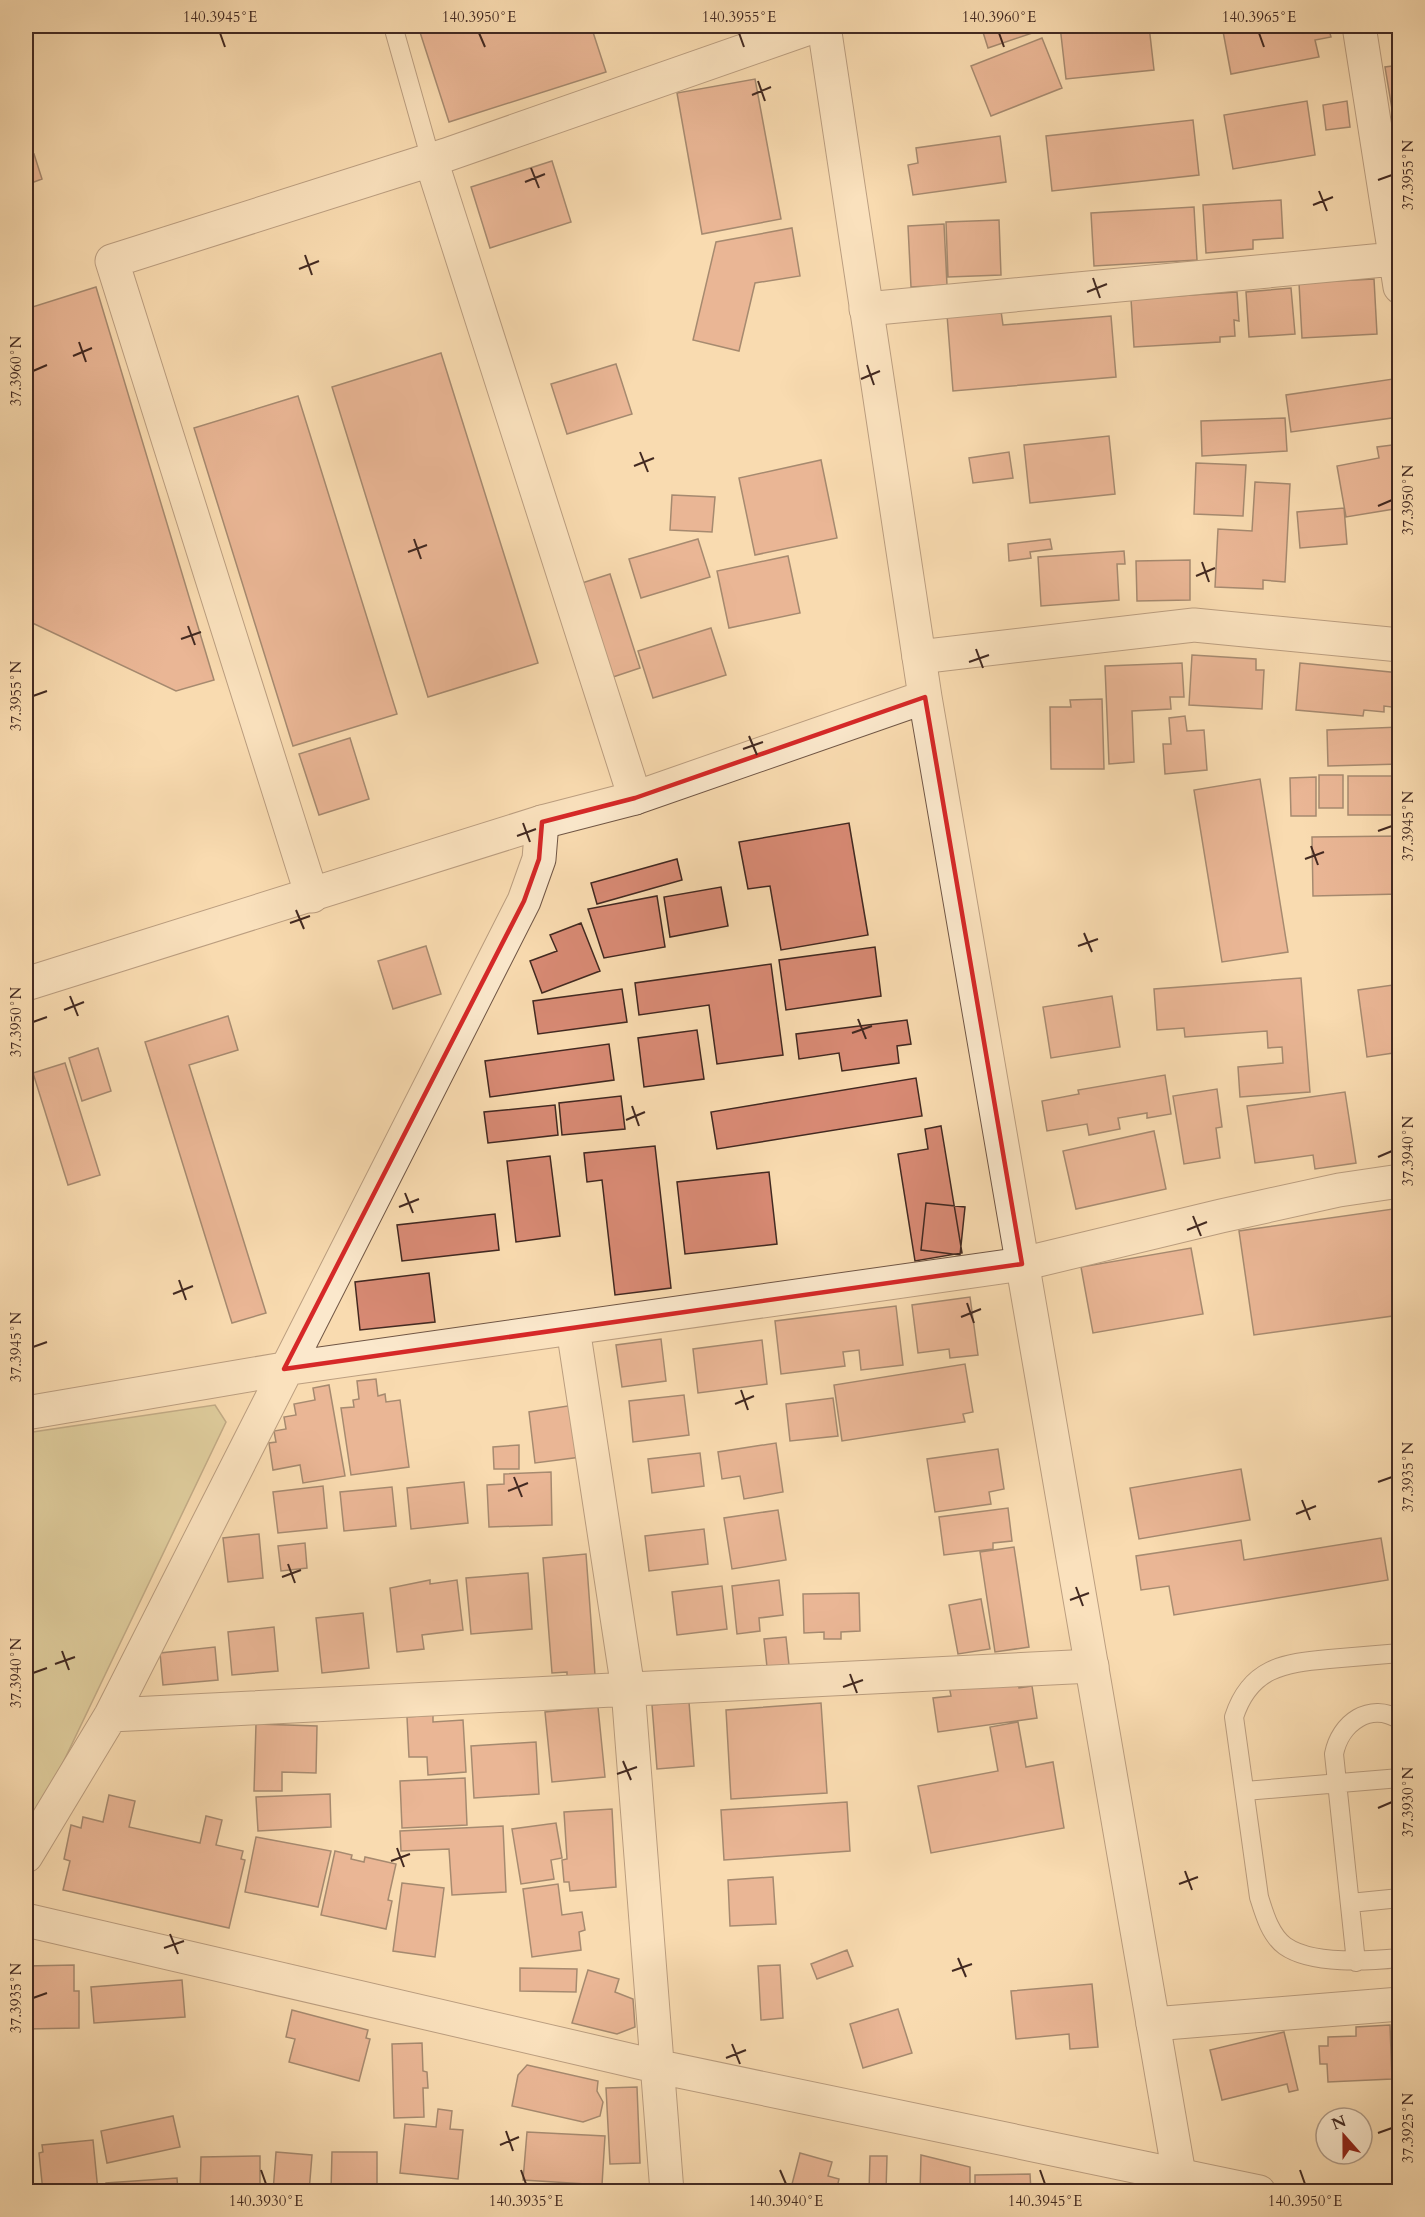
<svg xmlns="http://www.w3.org/2000/svg" width="1425" height="2217" font-family="Cardo,serif">
	<style>
		.green { fill: #c2be88; stroke: #827454; stroke-width: 1.5 }
		.building { fill: #d88a74; stroke: #422921; stroke-width: 1.5 }
		.lines { fill: none; stroke-linecap: round; stroke-linejoin: round }
		.service-casing { stroke: #705645; stroke-width: 20 }
		.minor-casing { stroke: #705645; stroke-width: 35 }
		.tertiary-casing { stroke: #705645; stroke-width: 35 }
		.service { stroke: #fbe8cc; stroke-width: 18 }
		.minor { stroke: #fbe8cc; stroke-width: 33 }
		.tertiary { stroke: #fbe8cc; stroke-width: 33 }
		.marked { fill: none; stroke: #d62828; stroke-width: 4.5; stroke-linejoin: round }
		.ticks { fill: none; stroke: #422921; stroke-width: 2 }
		.neatline { fill: none; stroke: #422921; stroke-width: 2 }
		.ticks-label { font-size: 15px; text-anchor: middle; fill: #422921 }
	</style>
	<rect width="100%" height="100%" fill="#f9dbb0"/>
	<filter id="stains"><feTurbulence type="fractalNoise" baseFrequency=".00333" numOctaves="4"/><feColorMatrix values="0 0 0 0 .2 0 0 0 0 .09 0 0 0 0 .02 0 0 0 .5 -.17"/></filter>
	<radialGradient id="worn" r=".72"><stop offset=".6" stop-color="#630" stop-opacity="0"/><stop offset="1" stop-color="#630" stop-opacity=".3"/></radialGradient>
	<path class="green" d="M215,1405L226,1422L26,1840V1433Z"/>
	<path class="building" d="M418,26H591L606,72L449,122Z
		M981,26H1039L1041,30L988,48Z
		M1060,26H1149L1154,70L1066,79Z
		M1222,26H1328L1331,37L1315,40L1319,57L1231,74Z
		M1042,38L1062,88L991,116L971,66Z
		M1400,65V126L1395,127L1385,67Z
		M755,79L781,219L702,234L677,93Z
		M1307,101L1315,155L1233,169L1224,115Z
		M1347,101L1350,127L1326,130L1323,105Z
		M1193,120L1199,175L1052,191L1046,136Z
		M1000,136L1006,182L913,195L908,165L918,163L916,148Z
		M34,154L42,179L26,185V157Z
		M552,161L571,222L490,248L471,187Z
		M1281,200L1283,238L1253,240V249L1206,253L1203,205Z
		M1194,207L1197,260L1094,266L1091,213Z
		M999,220L1001,275L948,277L946,222Z
		M944,224L947,285L911,287L908,226Z
		M792,228L800,276L755,283L739,351L693,340L716,242Z
		M1374,279L1377,334L1302,338L1299,283Z
		M96,287L214,680L176,691L26,620V309Z
		M1291,288L1295,334L1249,337L1246,292Z
		M1237,292L1239,321L1234,320L1235,336L1220,337V342L1134,347L1131,299Z
		M1001,311L1003,325L1111,316L1116,377L953,391L947,315Z
		M441,353L538,663L428,697L332,387Z
		M616,364L632,414L567,434L551,384Z
		M1393,379L1399,417L1291,432L1286,395Z
		M298,396L397,714L293,746L194,428Z
		M1285,418L1287,451L1202,456L1201,421Z
		M1109,436L1115,494L1030,503L1024,445Z
		M1400,444V508L1346,517L1337,466L1379,458L1377,447Z
		M1009,452L1013,478L973,483L969,458Z
		M821,460L837,538L755,555L739,478Z
		M1196,463L1246,465L1243,516L1194,514Z
		M1255,482L1290,484L1285,582L1263,580V589L1215,587L1218,529L1252,531Z
		M672,495L715,497L712,532L670,530Z
		M1344,508L1347,544L1300,548L1297,512Z
		M698,539L710,577L641,598L629,559Z
		M1050,539L1052,549L1030,552L1031,558L1009,561L1008,544Z
		M1124,551L1125,564H1117L1119,600L1041,606L1038,557Z
		M788,556L800,613L729,628L717,571Z
		M1190,560V600L1137,601L1136,561Z
		M610,574L640,668L613,677L582,583Z
		M711,628L726,675L653,698L638,651Z
		M1192,655L1256,659V670H1264L1262,709L1189,705Z
		M1182,663L1184,697H1170L1171,709L1132,711L1134,762L1109,764L1105,666Z
		M1300,663L1400,673V708L1384,706V712L1364,710L1363,716L1296,710Z
		M1102,699L1104,769H1051L1050,707H1071L1070,700Z
		M1185,716L1187,731L1204,730L1207,770L1165,774L1163,744H1171L1169,718Z
		M1400,727V764L1328,766L1327,730Z
		M350,738L369,799L319,815L299,754Z
		M1319,775H1343V808H1319Z
		M1348,776H1400V815H1348Z
		M1316,777V816H1291L1290,778Z
		M1260,779L1288,952L1222,962L1194,790Z
		M849,823L868,935L781,950L770,886L748,889L739,842Z
		M1400,836V894L1313,896L1312,837Z
		M677,859L682,880L597,904L591,883Z
		M721,887L728,926L670,937L664,897Z
		M657,896L665,947L604,958L588,909Z
		M581,923L600,971L542,993L530,961L557,951L550,935Z
		M426,946L441,994L393,1009L378,961Z
		M875,947L881,996L786,1010L779,960Z
		M771,964L783,1055L717,1064L709,1005L639,1015L635,983Z
		M1301,978L1310,1092L1240,1097L1238,1067L1283,1063L1282,1047L1268,1048L1267,1031L1185,1037L1184,1028L1157,1030L1154,989Z
		M1400,984V1052L1367,1057L1358,990Z
		M622,989L627,1022L538,1034L533,1001Z
		M1112,996L1120,1047L1051,1058L1043,1007Z
		M228,1016L238,1050L189,1065L266,1313L232,1323L145,1042Z
		M907,1020L911,1044L897,1046L899,1063L842,1071L839,1053L799,1059L796,1034Z
		M697,1030L704,1079L644,1087L638,1038Z
		M609,1044L614,1080L490,1097L485,1061Z
		M98,1048L111,1091L82,1101L69,1058Z
		M65,1063L100,1175L68,1185L33,1073Z
		M1165,1075L1171,1114L1147,1118V1113L1118,1118L1120,1129L1089,1135L1087,1124L1047,1131L1042,1101L1079,1094L1078,1090Z
		M916,1078L922,1116L717,1149L711,1112Z
		M1217,1089L1222,1127L1216,1128L1220,1158L1184,1164L1173,1096Z
		M1345,1092L1356,1163L1315,1169L1313,1155L1255,1163L1247,1106Z
		M621,1096L625,1129L562,1135L559,1103Z
		M555,1105L558,1135L488,1143L484,1112Z
		M941,1126L962,1253L915,1261L898,1154L928,1149L925,1129Z
		M1154,1131L1166,1189L1076,1209L1063,1151Z
		M655,1146L671,1288L615,1295L602,1180L587,1182L584,1153Z
		M550,1156L560,1236L516,1242L507,1161Z
		M769,1172L777,1244L685,1254L677,1182Z
		M926,1203L965,1207L960,1255L921,1250Z
		M1400,1208V1315L1254,1335L1239,1231Z
		M495,1214L499,1250L402,1261L397,1225Z
		M1191,1248L1203,1314L1093,1333L1081,1267Z
		M429,1273L435,1322L360,1330L355,1282Z
		M970,1297L978,1355L950,1358L949,1349L918,1353L912,1305Z
		M896,1306L903,1365L861,1370L859,1350L843,1352L845,1366L781,1374L775,1321Z
		M661,1339L666,1381L622,1387L616,1345Z
		M762,1340L767,1384L698,1393L693,1349Z
		M965,1364L973,1412L963,1414L965,1422L842,1441L834,1385Z
		M376,1379L378,1396L385,1394L386,1402L400,1400L409,1467L351,1475L341,1408L354,1407L353,1400L359,1399L357,1381Z
		M329,1385L345,1476L303,1483L300,1465L273,1470L269,1443L276,1442L274,1431L286,1429L284,1417L296,1415L294,1404L315,1400L313,1388Z
		M684,1395L689,1435L633,1442L629,1401Z
		M833,1398L838,1436L790,1441L786,1404Z
		M574,1405L581,1457L535,1463L529,1412Z
		M776,1443L783,1492L744,1499L740,1476L722,1479L718,1452Z
		M519,1445V1469H494L493,1447Z
		M998,1449L1004,1489L989,1492L991,1504L935,1512L927,1459Z
		M700,1453L704,1486L652,1493L648,1459Z
		M1241,1469L1250,1520L1139,1539L1130,1488Z
		M551,1472L552,1525L489,1527L487,1485L504,1484V1474Z
		M464,1482L468,1523L411,1529L407,1488Z
		M323,1486L327,1528L278,1533L273,1492Z
		M392,1487L396,1526L344,1531L340,1492Z
		M1008,1508L1012,1541L993,1543V1549L944,1555L939,1517Z
		M778,1510L786,1560L732,1569L724,1518Z
		M704,1529L708,1564L649,1571L645,1536Z
		M259,1534L263,1578L228,1582L223,1538Z
		M1381,1538L1388,1580L1174,1615L1169,1586L1141,1590L1136,1556L1241,1540L1244,1560Z
		M305,1543L307,1568L281,1571L278,1546Z
		M1014,1547L1029,1647L995,1652L980,1552Z
		M586,1554L595,1675L567,1677V1672L552,1673L543,1558Z
		M528,1573L532,1629L471,1634L466,1578Z
		M430,1580V1584L457,1580L463,1630L422,1635L424,1649L397,1652L390,1588Z
		M779,1580L783,1615L759,1618L760,1631L737,1634L732,1586Z
		M722,1586L727,1629L677,1635L672,1592Z
		M859,1593L860,1631L841,1632V1639H824V1632L804,1633L803,1594Z
		M981,1599L990,1649L958,1654L949,1605Z
		M363,1613L369,1668L322,1673L316,1618Z
		M274,1627L278,1671L232,1675L228,1632Z
		M786,1637L789,1665L767,1667L764,1639Z
		M215,1647L218,1680L163,1685L160,1653Z
		M1017,1677L1019,1688L1032,1686L1037,1718L938,1732L933,1698L951,1696L949,1686Z
		M689,1702L694,1766L657,1769L652,1705Z
		M821,1703L827,1793L731,1799L726,1710Z
		M598,1707L605,1777L552,1782L545,1712Z
		M433,1715V1722L463,1720L466,1772L428,1775L427,1757H409L407,1717Z
		M1018,1722L1026,1767L1053,1762L1064,1828L931,1853L918,1786L998,1771L990,1727Z
		M256,1724L317,1726L316,1773L282,1772V1791H254Z
		M536,1742L539,1794L474,1798L471,1746Z
		M465,1778L467,1825L402,1828L400,1781Z
		M330,1794L331,1827L258,1831L256,1797Z
		M109,1795L135,1801L129,1827L200,1843L206,1816L222,1820L216,1845L243,1851L241,1859L245,1860L229,1928L63,1890L70,1861L64,1859L71,1825L81,1828L83,1817L103,1822Z
		M847,1802L850,1851L724,1860L721,1810Z
		M612,1809L616,1887L570,1891L569,1882H564L562,1860L567,1859L564,1812Z
		M556,1823L562,1858L551,1860L554,1879L521,1884L512,1829Z
		M503,1826L506,1892L452,1895L449,1849L401,1851L400,1831Z
		M256,1837L331,1851L318,1907L245,1892Z
		M335,1851L352,1855L351,1859L364,1862L365,1857L396,1864L388,1900L392,1901L386,1929L321,1915Z
		M773,1877L776,1924L730,1926L728,1880Z
		M402,1883L444,1888L435,1957L393,1951Z
		M558,1884L562,1915L582,1912L585,1930L579,1932L581,1950L532,1957L523,1889Z
		M847,1950L853,1966L817,1979L811,1964Z
		M74,1965V1991H79V2028L26,2029V1966Z
		M780,1965L783,2018L761,2020L758,1966Z
		M520,1968L577,1969L576,1992L520,1991Z
		M588,1970L619,1979L615,1992L633,1999L635,2027L617,2034L572,2023Z
		M182,1980L185,2017L94,2023L91,1987Z
		M1092,1984L1098,2047L1070,2049L1069,2034L1016,2039L1011,1991Z
		M898,2009L912,2053L863,2068L850,2024Z
		M292,2010L368,2030L366,2038L370,2039L359,2081L289,2062L295,2039L286,2037Z
		M1390,2025L1392,2079L1328,2082L1327,2064H1320L1319,2046H1328V2037L1356,2036V2027Z
		M1284,2032L1298,2090L1289,2092L1287,2084L1222,2100L1210,2050Z
		M422,2043L423,2071L427,2072L428,2088H423L424,2117L394,2118L392,2044Z
		M527,2065L598,2081L597,2091L603,2102L600,2116L583,2122L512,2106L518,2075Z
		M637,2087L640,2163L610,2164L606,2088Z
		M438,2109L452,2111L450,2129L463,2130L458,2179L400,2173L405,2124L436,2127Z
		M173,2116L180,2147L107,2163L101,2131Z
		M527,2132L605,2136L602,2185L523,2180Z
		M93,2140L98,2191L43,2192L39,2153L43,2152L42,2145Z
		M276,2152L312,2155L309,2192H273Z
		M332,2152H377V2191H331Z
		M800,2153L832,2162L828,2176L839,2179L836,2192H790Z
		M921,2155L970,2167V2192H920Z
		M260,2156V2190L200,2191L201,2157Z
		M870,2156H887L886,2192H869Z
		M1030,2174L1031,2192H975V2175Z
		M177,2178L178,2192H106V2183Z"/>
	<g class="lines">
		<defs>
			<path id="service" d="M393,26L431,160
				M1400,1653C1376,1655 1353,1657 1329,1659C1283,1663 1250,1668 1234,1717L1259,1897C1264,1913 1270,1935 1285,1946C1312,1965 1369,1961 1400,1958
				M1245,1791L1400,1778
				M1350,1903L1400,1898
				M1356,1962L1334,1754C1340,1723 1370,1701 1400,1720"/>
			<path id="minor" d="M1359,26L1400,287
				M431,160L635,798
				M866,309L1394,259
				M919,657L1194,625L1400,645
				M312,896L112,261L446,155L815,26
				M573,1328L628,1689L667,2192
				M26,1413L284,1369L1022,1264L1221,1216L1339,1190L1400,1181
				M111,1715L1092,1666
				M26,1856L111,1715L524,901L539,859L542,822
				M26,1920L655,2066L1259,2192
				M1153,2024L1400,2004"/>
			<path id="tertiary" d="M824,26L925,697L1182,2192
				M26,984L542,822L635,798L925,697"/>
		</defs>
		<use href="#service" class="service-casing"/>
		<use href="#minor" class="minor-casing"/>
		<use href="#tertiary" class="tertiary-casing"/>
		<use href="#service" class="service"/>
		<use href="#minor" class="minor"/>
		<use href="#tertiary" class="tertiary"/>
	</g>
	<path d="M0 0H1425V2217H0ZM925,697L1022,1264L284,1369L524,901L539,859L542,822L635,798Z" fill="#f9dbb0" fill-opacity=".55" fill-rule="evenodd"/>
	<path class="marked" d="M925,697L1022,1264L284,1369L524,901L539,859L542,822L635,798Z"/>
	<path class="ticks" d="M220,33L225,47M479,33L485,47M739,33L744,47M999,33L1004,47M1259,33L1264,47M758,81L765,101M752,95L771,87M531,168L539,188M1378,180L1392,175M525,182L545,174M1319,191L1327,211M1313,205L1333,197M305,255L312,275M299,269L319,261M1093,278L1100,298M1087,292L1107,284M79,342L86,362M73,356L92,348M867,365L874,385M33,371L47,365M861,379L880,371M640,452L648,472M634,466L654,458M1378,506L1392,500M414,539L421,559M408,552L427,545M1202,562L1209,582M1196,576L1215,568M188,626L195,645M181,639L201,632M976,649L983,668M969,662L989,655M33,696L47,691M749,736L757,755M743,749L763,742M523,823L530,842M1378,831L1392,826M517,836L536,829M1311,846L1318,865M1305,859L1324,852M296,910L304,929M290,923L310,916M1084,933L1092,952M1078,946L1098,939M70,996L78,1016M64,1010L84,1002M858,1019L866,1039M33,1022L47,1017M852,1033L872,1026M632,1106L639,1126M626,1120L645,1112M1378,1157L1392,1151M405,1193L413,1213M399,1207L419,1199M1193,1216L1201,1236M1187,1230L1207,1222M179,1280L186,1300M173,1294L193,1286M967,1303L974,1323M961,1317L981,1309M33,1347L47,1342M741,1390L748,1410M735,1404L754,1396M514,1477L522,1497M1378,1482L1392,1477M508,1491L528,1483M1302,1500L1310,1520M1296,1514L1316,1506M288,1564L295,1583M282,1577L301,1570M1076,1587L1083,1606M1070,1600L1089,1593M62,1651L69,1670M55,1664L75,1657M33,1673L47,1668M850,1674L857,1693M843,1687L863,1680M623,1761L631,1780M617,1774L637,1767M1378,1808L1392,1802M397,1848L404,1867M391,1861L410,1854M1185,1871L1192,1890M1179,1884L1198,1877M170,1934L178,1954M164,1948L184,1941M958,1958L966,1977M952,1971L972,1964M33,1998L47,1993M732,2044L740,2064M726,2058L746,2050M506,2131L513,2151M1378,2133L1392,2128M500,2145L519,2137M261,2170L266,2184M521,2170L526,2184M780,2170L786,2184M1040,2170L1045,2184M1300,2170L1305,2184"/>
	<rect width="1425" height="2217" fill="none" stroke="#f9dbb0" stroke-width="66"/>
	<g transform="translate(1344 2136) rotate(339)"><circle r="28" fill="#fbe8cc" stroke="#b19c88" stroke-width="1.5"/>
	<path d="M0-4.5L10 22L0 15L-10 22Z" fill="#8f2418"/>
	<text y="-9" font-size="16" font-weight="bold" text-anchor="middle" fill="#422921">N</text>
	</g>
	<rect x="33" y="33" width="1359" height="2151" class="neatline"/>
	<g class="ticks-label">
		<text x="220" y="22">140.3945°E</text>
		<text x="479" y="22">140.3950°E</text>
		<text x="739" y="22">140.3955°E</text>
		<text x="999" y="22">140.3960°E</text>
		<text x="1259" y="22">140.3965°E</text>
		<text transform="translate(1408 175) rotate(-90)" y="5">37.3955°N</text>
		<text transform="translate(16 371) rotate(-90)" y="5">37.3960°N</text>
		<text transform="translate(1408 500) rotate(-90)" y="5">37.3950°N</text>
		<text transform="translate(16 696) rotate(-90)" y="5">37.3955°N</text>
		<text transform="translate(1408 826) rotate(-90)" y="5">37.3945°N</text>
		<text transform="translate(16 1022) rotate(-90)" y="5">37.3950°N</text>
		<text transform="translate(1408 1151) rotate(-90)" y="5">37.3940°N</text>
		<text transform="translate(16 1347) rotate(-90)" y="5">37.3945°N</text>
		<text transform="translate(1408 1477) rotate(-90)" y="5">37.3935°N</text>
		<text transform="translate(16 1673) rotate(-90)" y="5">37.3940°N</text>
		<text transform="translate(1408 1802) rotate(-90)" y="5">37.3930°N</text>
		<text transform="translate(16 1998) rotate(-90)" y="5">37.3935°N</text>
		<text transform="translate(1408 2128) rotate(-90)" y="5">37.3925°N</text>
		<text x="266" y="2206">140.3930°E</text>
		<text x="526" y="2206">140.3935°E</text>
		<text x="786" y="2206">140.3940°E</text>
		<text x="1045" y="2206">140.3945°E</text>
		<text x="1305" y="2206">140.3950°E</text>
	</g>
	<rect width="100%" height="100%" filter="url(#stains)"/>
	<rect width="100%" height="100%" fill="url(#worn)"/>
</svg>
